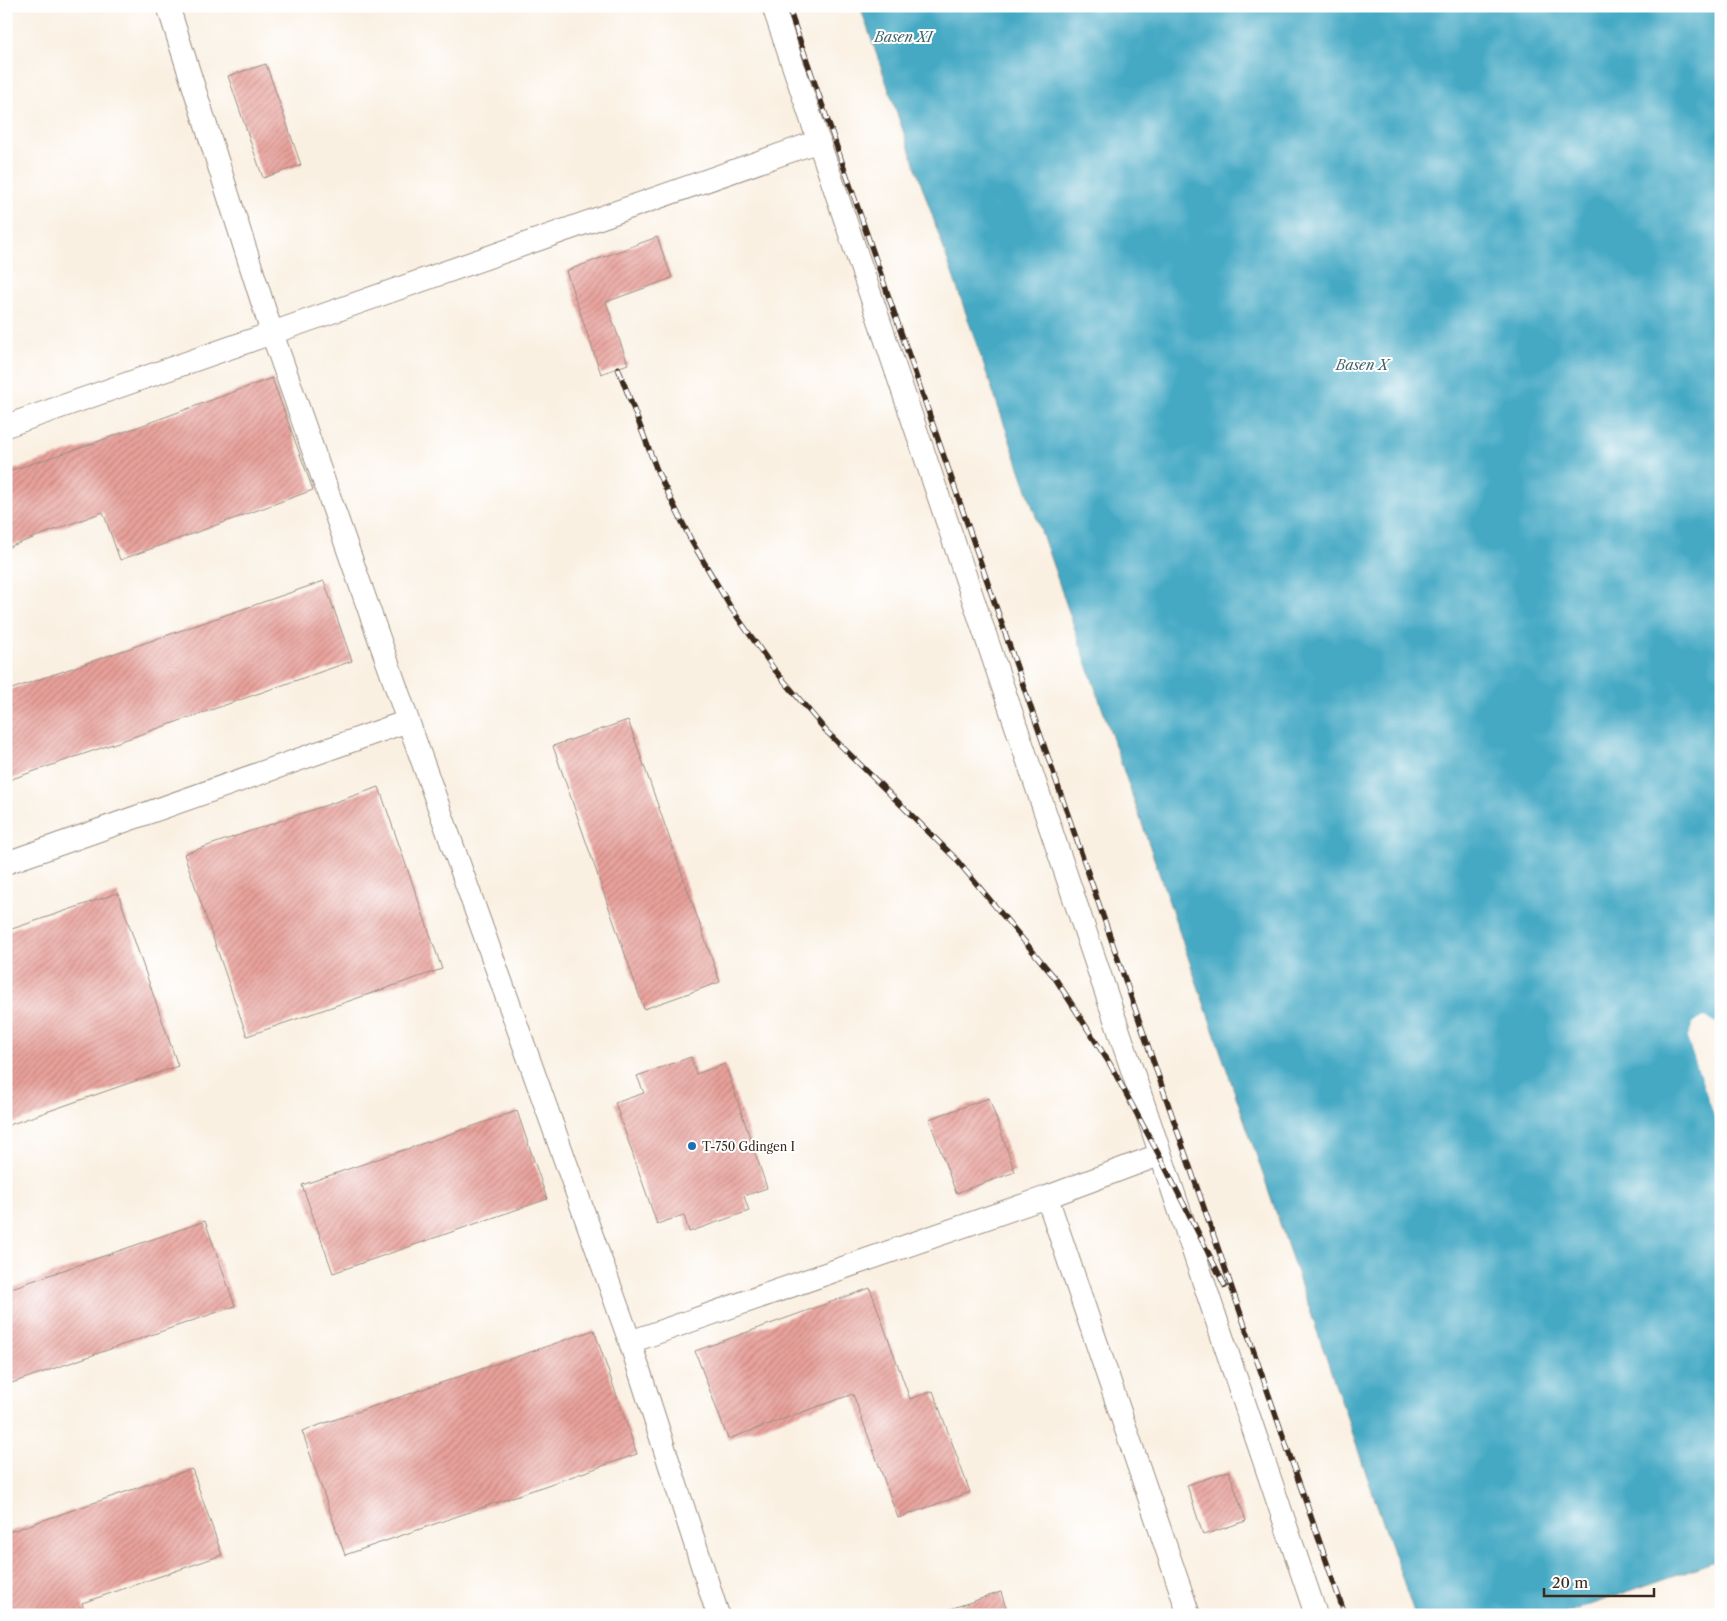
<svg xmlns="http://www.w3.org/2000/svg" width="1727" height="1621" font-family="'Libre Caslon Text',serif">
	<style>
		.water { fill: #44a9c4; stroke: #406a71 }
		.pier { fill: #faf0e2 }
		.building { fill: url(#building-hatch) }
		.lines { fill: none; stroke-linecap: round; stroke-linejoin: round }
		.lane-casing { stroke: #9a8d80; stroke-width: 24 }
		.lane { stroke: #fff; stroke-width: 22 }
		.rail-casing { stroke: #3b2a1e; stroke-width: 5.5 }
		.rail { stroke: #fff; stroke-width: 4; stroke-dasharray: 11; stroke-linecap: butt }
		.poi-dot { fill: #1f6fb2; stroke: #fff; stroke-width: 2 }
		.labels { text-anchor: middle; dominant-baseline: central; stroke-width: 4; stroke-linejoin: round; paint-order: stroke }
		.poi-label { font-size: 12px; fill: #3b2a1e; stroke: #fff; text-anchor: start }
		.water-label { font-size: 14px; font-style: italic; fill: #3f6369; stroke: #fff }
	</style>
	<defs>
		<pattern id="building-hatch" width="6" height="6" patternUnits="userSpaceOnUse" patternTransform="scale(1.25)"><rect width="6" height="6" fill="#e9a19b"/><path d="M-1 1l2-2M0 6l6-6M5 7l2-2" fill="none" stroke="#be837e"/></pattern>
	</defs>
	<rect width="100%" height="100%" fill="#fff"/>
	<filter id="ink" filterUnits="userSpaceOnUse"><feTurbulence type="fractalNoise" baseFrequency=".02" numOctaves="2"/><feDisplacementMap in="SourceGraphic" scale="10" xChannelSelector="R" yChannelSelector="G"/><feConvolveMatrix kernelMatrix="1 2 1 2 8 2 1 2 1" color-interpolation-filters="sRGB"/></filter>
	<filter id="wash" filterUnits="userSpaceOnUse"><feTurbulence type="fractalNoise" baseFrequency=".0096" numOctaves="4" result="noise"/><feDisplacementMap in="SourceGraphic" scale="20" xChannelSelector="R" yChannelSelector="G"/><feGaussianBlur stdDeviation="1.12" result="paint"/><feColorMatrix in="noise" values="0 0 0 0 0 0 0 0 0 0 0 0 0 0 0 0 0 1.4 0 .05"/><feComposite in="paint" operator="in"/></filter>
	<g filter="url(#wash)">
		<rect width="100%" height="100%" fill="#faf0e2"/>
		<path class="water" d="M860,6H1721V1559L1561,1615H1415Z"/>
		<path class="pier" d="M1705,1017L1721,1026V1135L1687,1038L1694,1022Z"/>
		<g id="blocks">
			<path class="building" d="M266,64L301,165L263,178L228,76Z
				M657,237L672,278L606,302L628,364L601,374L566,271Z
				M272,378L313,490L120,560L103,512L6,548V472L80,448Z
				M324,581L352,661L6,781V691Z
				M628,720L720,982L644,1009L553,746Z
				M379,787L442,969L247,1036L184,854Z
				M118,893L178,1066L6,1126V931Z
				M691,1057L696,1074L725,1064L767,1188L744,1196L749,1211L689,1232L684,1215L657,1224L615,1103L644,1093L637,1076Z
				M989,1098L1015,1172L956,1193L929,1119Z
				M517,1111L547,1199L333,1273L302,1185Z
				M205,1221L235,1306L6,1385V1290Z
				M870,1288L910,1399L933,1391L970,1492L898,1518L853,1394L728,1439L695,1351Z
				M594,1330L637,1454L345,1555L302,1431Z
				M192,1469L222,1555L82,1603L86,1615H6V1533Z
				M1229,1471L1246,1521L1203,1535L1187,1485Z
				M1001,1592L1008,1615H935V1614Z"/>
		</g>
	</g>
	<g filter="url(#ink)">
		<use href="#blocks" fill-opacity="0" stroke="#9a8d80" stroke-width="1"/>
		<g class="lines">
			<defs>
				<path id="lane" d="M168,6L272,333L819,141
					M773,6L1316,1615
					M6,426L272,333L408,721L630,1342L718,1615
					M6,863L408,721
					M1047,1197L1159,1155
					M630,1342L1047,1197L1189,1615"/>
			</defs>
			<use href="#lane" class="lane-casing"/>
			<use href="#lane" class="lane"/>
			<defs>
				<path id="rail" d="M788,6L1345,1615
					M618,368L658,473L692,542L731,608L774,669L827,732L955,858L1055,978L1110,1064L1159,1155L1225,1286"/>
			</defs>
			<use href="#rail" class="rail-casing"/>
			<use href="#rail" class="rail"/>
		</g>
	</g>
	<circle class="poi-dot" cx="692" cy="1146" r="5"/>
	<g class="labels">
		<g class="poi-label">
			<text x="702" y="1146">T-750 Gdingen I</text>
		</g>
		<g class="water-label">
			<text x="903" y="37">Basen XI</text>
			<text x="1362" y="365">Basen X</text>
		</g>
	</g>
	<rect width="1727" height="1621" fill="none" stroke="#fff" stroke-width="25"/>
	<path d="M1544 1588v8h110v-8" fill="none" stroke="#3b2a1e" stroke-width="2.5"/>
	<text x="1552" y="1588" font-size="15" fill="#3b2a1e" stroke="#ffffff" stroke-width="4" paint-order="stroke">20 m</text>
</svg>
